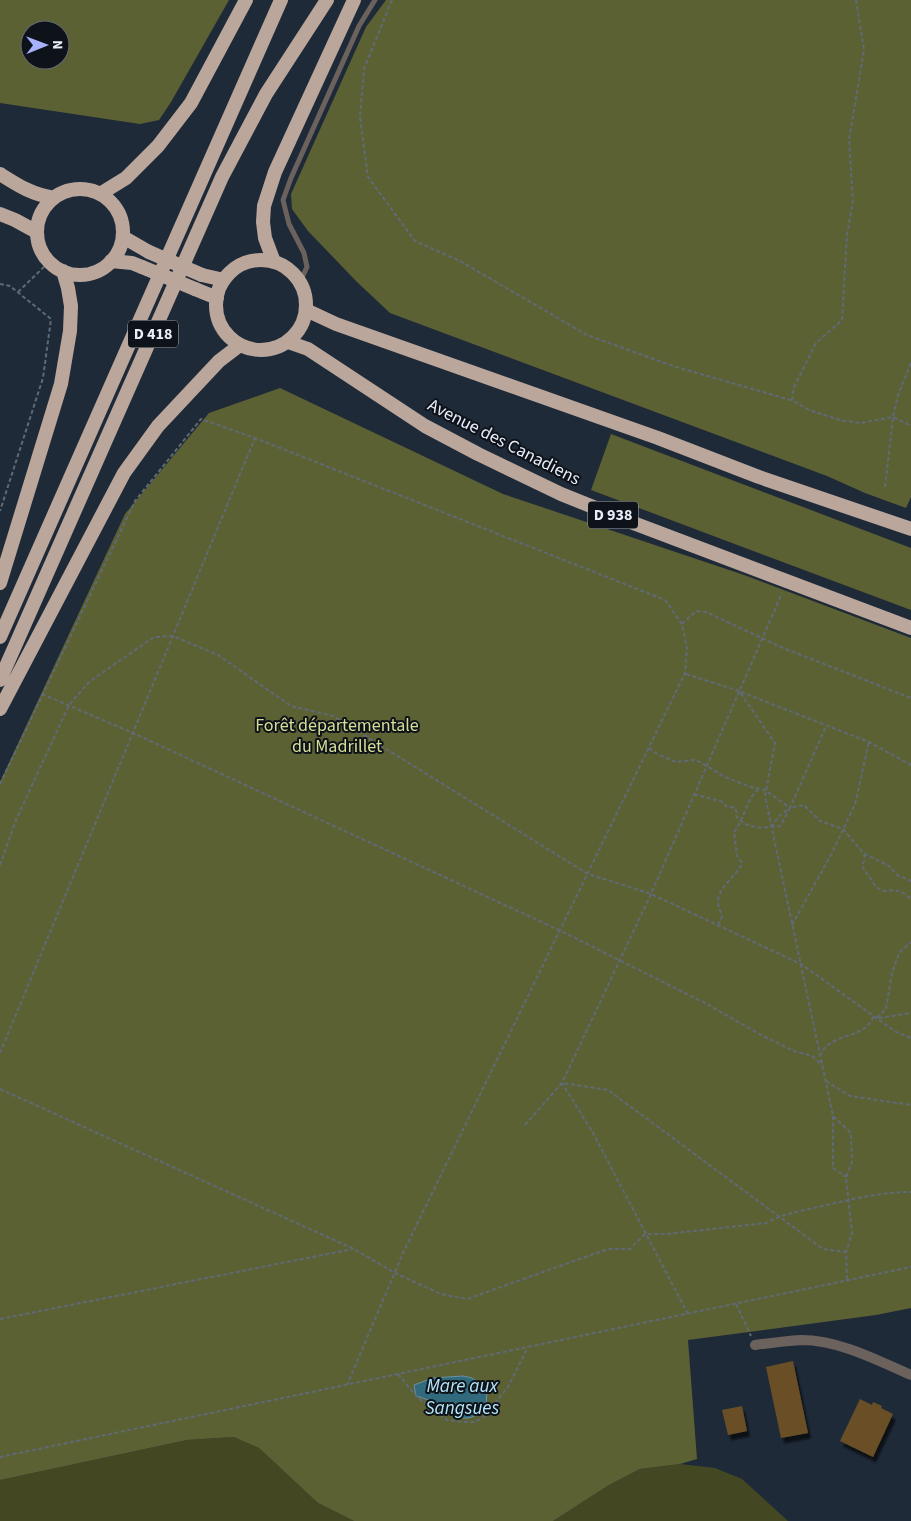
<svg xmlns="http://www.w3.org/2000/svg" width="911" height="1521" font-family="'Source Sans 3',sans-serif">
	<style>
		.green { fill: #444822 }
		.forest { fill: #5c6134; fill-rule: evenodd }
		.water { fill: #326a7d; stroke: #6992a2 }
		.building { fill: #6a5028; filter: url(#shadow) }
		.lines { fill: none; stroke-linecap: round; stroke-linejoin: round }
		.path { stroke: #606a76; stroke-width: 2; stroke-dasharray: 4 2.5; stroke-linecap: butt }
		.service { stroke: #6b625e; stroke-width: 5 }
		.minor { stroke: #6b625e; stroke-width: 10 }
		.trunk { stroke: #baa69b; stroke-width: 14 }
		.trunk-bridge { stroke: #baa69b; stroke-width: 14 }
		.labels { text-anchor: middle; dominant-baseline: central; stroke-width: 4; stroke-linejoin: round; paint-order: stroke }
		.shield { fill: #0e1219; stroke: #a7adb6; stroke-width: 1 }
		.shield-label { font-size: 16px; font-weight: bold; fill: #e8eff9 }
		.street-label { font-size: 18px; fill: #e8eff9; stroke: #0e1219 }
		.park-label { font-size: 18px; fill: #d5de95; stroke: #0e1219 }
		.water-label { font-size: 19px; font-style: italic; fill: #b5e7fa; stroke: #0e1219 }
	</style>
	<defs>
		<filter id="shadow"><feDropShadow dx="3" dy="5.5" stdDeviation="1" flood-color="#0009"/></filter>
	</defs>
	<rect width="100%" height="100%" fill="#1f2a38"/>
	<path class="green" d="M235,1437L259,1448L318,1503L354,1521H0V1480L187,1440Z
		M680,1464L715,1468L742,1479L788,1521H553L609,1485L640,1469Z"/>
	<path class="forest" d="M0,0H229L171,102L159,120L140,124L0,103ZM30,30H60V60H30Z
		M386,0H911V497L906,508L865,493L827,476L390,313L357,282L308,231L292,209L291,194L366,27Z
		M280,388L503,494L744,575L911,638V1308L876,1315L688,1340L697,1459L680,1464L640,1469L609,1485L553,1521H354L318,1503L259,1448L234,1437L187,1440L0,1480V782L125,514L209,413Z
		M611,434L911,548V610L591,490Z"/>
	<path class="water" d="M463,1376L472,1378L487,1389L486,1408C463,1428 457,1414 435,1403C429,1400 423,1398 416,1396L414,1385L433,1378Z"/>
	<path class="building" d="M793,1361L808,1433L781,1438L766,1367Z
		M860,1399L872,1405L873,1402L882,1406L881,1408L893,1414L873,1457L840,1441Z
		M742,1406L747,1431L728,1435L722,1410Z"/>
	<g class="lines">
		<path class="path" d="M392,0L364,69L360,117L368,177L415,241L460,261L587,335L673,366L794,401
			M856,0L864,50L849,140L853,201L847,235L842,320L816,343L794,387L792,400L809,410L840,420L860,423L893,417L911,426
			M0,284L10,286L51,319L43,378L0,511
			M18,292L49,262
			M885,487L893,417L898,395L911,363
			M682,624L696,611L706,612L783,648L911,698
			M686,674L739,691L775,743L765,796L833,1116L851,1133L852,1162L846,1177L852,1233L846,1252L847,1280
			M741,692L869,742L911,765
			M42,694L133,733L561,931L707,1004L761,1035L794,1051L812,1056L822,1065
			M649,748L657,754L676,762L694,760L700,762L725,777L751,787L765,790L790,808
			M0,784L135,501L201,419L255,438L665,600L682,624L687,648L685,673L403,1253L347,1385
			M694,794L723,802L726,806L735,808L737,813L736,816C748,830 763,828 780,826L790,808L804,805L820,821L843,829L863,853L889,866L897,875L911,881
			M771,827L779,816L790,808L826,726
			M864,854L865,859L862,866L876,887L883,891C898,890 899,889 911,899
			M0,865L16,820L69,705L89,682L154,637L173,636L218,655L291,706L333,716L588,874L651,894L801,964L896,1032L911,1038
			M718,925L722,917C721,912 718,906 718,901C719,886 737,876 742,863L737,856L734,832C745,819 745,800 759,789
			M792,925L831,855L855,804L869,742
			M877,1018L886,1009L892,973L899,953L911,942
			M879,1018L911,1013
			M0,1053L255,438
			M820,1056C822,1052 824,1048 827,1046C843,1032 864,1038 874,1016
			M826,1081L850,1096L911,1105
			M0,1089L354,1249L395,1273L441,1294L467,1299L608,1249H630L645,1234H667L766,1223C783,1214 800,1211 818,1207C848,1200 880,1192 911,1192
			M833,1116V1168L846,1177
			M525,1125L562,1083L608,1090L823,1249L846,1252
			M736,1304L751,1336
			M688,1314L593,1133L562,1083L651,894L782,593
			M0,1319L353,1249
			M398,1374L417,1397L447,1420L462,1422H475L485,1416L508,1387L528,1347
			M0,1457L911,1267"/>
		<path class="service" d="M300,282L307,267L304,253L289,224L283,200L291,178L359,26L375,0"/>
		<path class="minor" d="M755,1345C770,1343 786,1341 801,1340C839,1340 877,1360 911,1375"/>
		<path class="trunk" d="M0,174C19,186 31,194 54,198
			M37 232a43 43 0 1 1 86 0a43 43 0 1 1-86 0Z
			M100,194L126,178L158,146L191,103L246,0
			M0,214L15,220L37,232
			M123,237L149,252
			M216 305a45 45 0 1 1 90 0a45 45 0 1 1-90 0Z
			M111,261L132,263L142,267
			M274,262L265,238L263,222L264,206L275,172L354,0
			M202,275L224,280
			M195,289L217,298
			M306,310L336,324L658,438L759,477L911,529
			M288,342L308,349L425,426L478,454L561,494L628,521L911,628
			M0,583L61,384L70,331L71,306L68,288L63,271
			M0,637L281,0
			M0,680L222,177L266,94L327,0
			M0,709L124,473L158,426L219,361L240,345"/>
		<path class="trunk-bridge" d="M149,252L202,275
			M142,267L195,289"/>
	</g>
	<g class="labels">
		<g class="shield">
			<rect x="128" y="320.5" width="50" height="27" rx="4"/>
			<rect x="588" y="501.5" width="50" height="27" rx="4"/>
		</g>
		<g class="shield-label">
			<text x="153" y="334">D 418</text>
			<text x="613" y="515">D 938</text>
		</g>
		<g class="street-label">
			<text transform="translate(504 442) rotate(27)">Avenue des Canadiens</text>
		</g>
		<g class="park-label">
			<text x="337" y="725">Forêt départementale<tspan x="337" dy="21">du Madrillet</tspan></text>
		</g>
		<g class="water-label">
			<text x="462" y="1386">Mare aux<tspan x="462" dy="22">Sangsues</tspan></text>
		</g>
	</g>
	<g transform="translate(45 45) rotate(89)"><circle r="24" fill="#0e1219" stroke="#656a73"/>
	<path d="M0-4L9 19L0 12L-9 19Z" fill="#a7b1fc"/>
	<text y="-8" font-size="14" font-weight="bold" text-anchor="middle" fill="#e8eff9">N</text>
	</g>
</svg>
